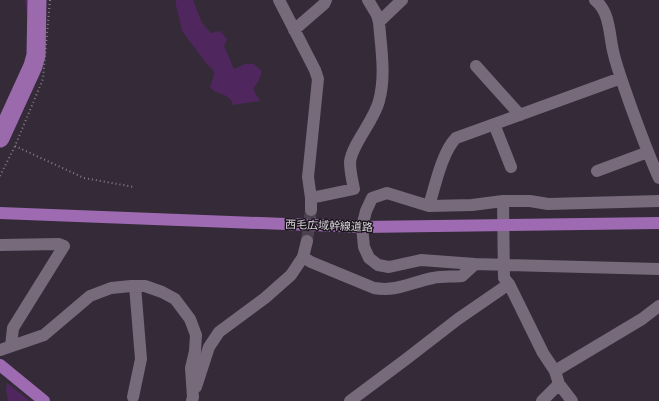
<svg xmlns="http://www.w3.org/2000/svg" width="659" height="401" font-family="Bitter,'Noto Sans JP',serif">
	<style>
		.green { fill: #4f275e }
		.lines { fill: none; stroke-linecap: round; stroke-linejoin: round }
		.river { stroke: #9a6aad; stroke-width: 19 }
		.minor-tunnel { stroke: #4d4350; stroke-width: 12; stroke-dasharray: 12 6; stroke-linecap: butt }
		.path { stroke: #887f8b; stroke-width: 2; stroke-dasharray: 1 3; stroke-linecap: butt }
		.minor { stroke: #766a7b; stroke-width: 12 }
		.major { stroke: #9e6bb2; stroke-width: 12 }
		.labels { text-anchor: middle; dominant-baseline: central; stroke-width: 3; stroke-linejoin: round; paint-order: stroke }
		.street-label { font-size: 11px; fill: #d9d2db; stroke: #19151b }
	</style>
	<rect width="100%" height="100%" fill="#342a38"/>
	<path class="green" d="M25,0H41L39,33L36,35L29,30Z
		M176,0H193L202,23L211,33L220,31L227,39L224,46L234,69L245,64H254L262,71L259,80L253,89L260,101L233,105C229,91 217,97 210,87L214,75L213,70L206,63L182,31L176,5Z
		M7,383L30,401H8L6,390Z"/>
	<g class="lines">
		<path class="river" d="M0,138L33,66L36,55L37,0"/>
		<path class="minor-tunnel" d="M307,241L311,210"/>
		<path class="path" d="M50,0L43,79L15,146L84,178L134,187
			M0,176L15,146"/>
		<path class="minor" d="M279,0L315,70L318,79L308,177L311,198V210
			M595,0C610,12 609,33 613,51C617,69 624,86 630,104C639,129 648,154 659,178
			M379,22L402,0
			M294,30L324,4L326,0
			M476,66L520,115
			M494,124L511,167
			M597,171L648,152
			M311,198L354,189C352,180 350,170 350,162C352,144 374,121 379,101C386,76 381,48 379,22L377,15L368,0
			M503,201L504,278L509,284L543,353L555,371L559,384L542,401
			M659,201L548,204L530,201H503L472,205L429,206L387,193L372,198L366,211L362,227L364,247L369,258L378,265L389,267L421,260L475,264L659,269
			M429,206C435,186 442,152 456,138L621,78
			M0,245L59,244L64,246L13,328L11,346
			M303,257L311,262L374,288C397,292 412,282 433,278C442,276 453,277 462,276L475,264
			M0,350L44,335L90,296L111,288L131,286H145L162,292L175,299L190,319L196,335L195,351L191,368L193,397L192,401
			M555,371L642,319L659,306
			M559,384L572,401
			M196,387L209,347L219,332L265,298L291,275L303,257L307,241
			M133,397L141,359L135,286
			M350,401L405,360L458,319L509,284"/>
		<path class="major" d="M0,213L362,227L659,223
			M0,365L44,401"/>
	</g>
	<g class="labels">
		<g class="street-label">
			<text transform="translate(329 226) rotate(2)">西毛広域幹線道路</text>
		</g>
	</g>
</svg>
